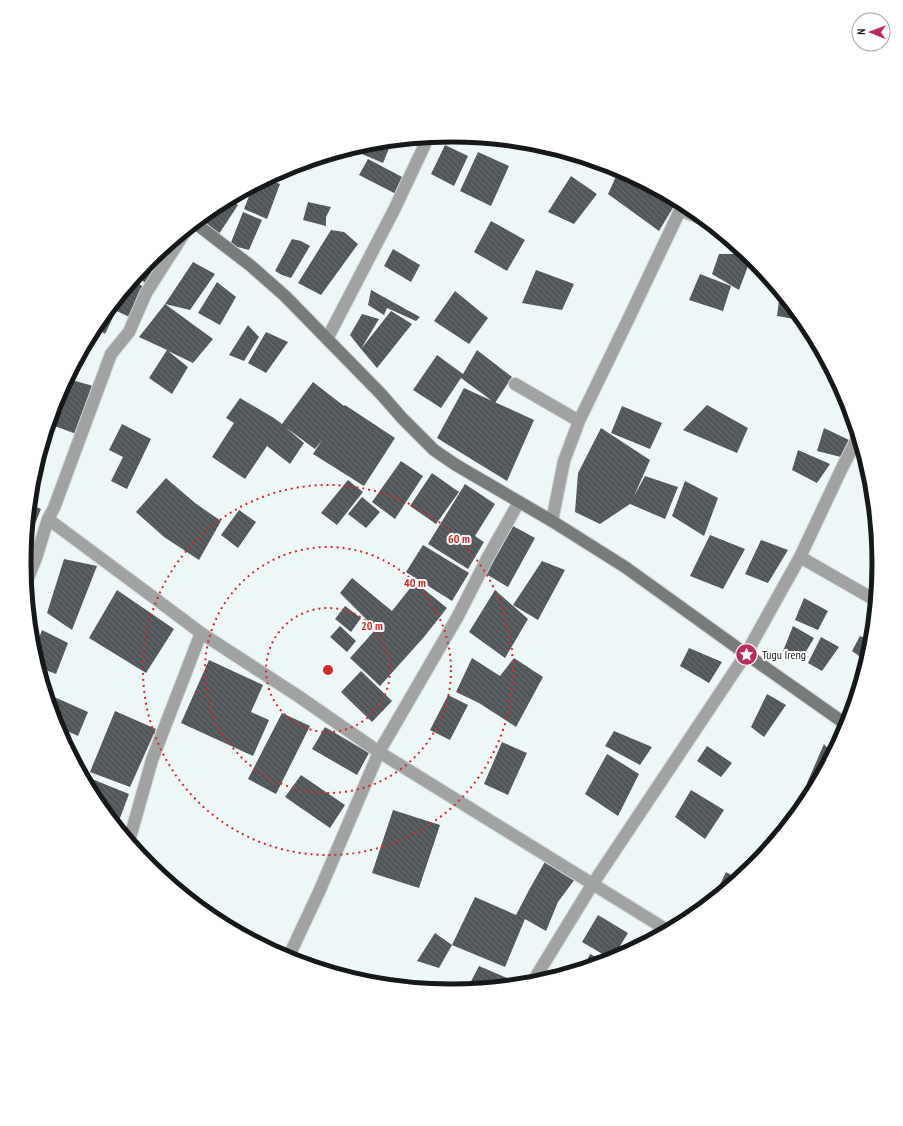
<svg xmlns="http://www.w3.org/2000/svg" width="903" height="1126" font-family="'PT Sans Narrow',sans-serif">
	<style>
		.building { fill: url(#building-back-hatch) }
		.lines { fill: none; stroke-linecap: round; stroke-linejoin: round }
		.street-casing { stroke: #cbd3d4; stroke-width: 14 }
		.secondary-casing { stroke: #cbd3d4; stroke-width: 14 }
		.street { stroke: #a0a3a2; stroke-width: 12 }
		.secondary { stroke: #777c7b; stroke-width: 12 }
		.ring { fill: none; stroke: #d62828; stroke-width: 2; stroke-dasharray: 2 4 }
		.labels { text-anchor: middle; dominant-baseline: central; stroke-width: 4; stroke-linejoin: round; paint-order: stroke }
		.poi-label { font-size: 12px; fill: #16191a; stroke: #fff; text-anchor: start }
		.rim { fill: none; stroke: #16191a; stroke-width: 5 }
		.centre { fill: #d62828; stroke: #fff; stroke-width: 2 }
		.ring-label { font-size: 12px; text-anchor: middle; font-weight: bold; fill: #d62828; stroke: #fff; stroke-width: 4; stroke-linejoin: round; paint-order: stroke }
	</style>
	<defs>
		<pattern id="building-back-hatch" width="6" height="6" patternUnits="userSpaceOnUse"><rect width="6" height="6" fill="#52575b"/><path d="M-1 5l2 2M0 0l6 6M5-1l2 2" fill="none" stroke="#676b6e"/></pattern>
	</defs>
	<rect width="100%" height="100%" fill="#eef7f8"/>
	<path class="building" d="M392,141L383,163L350,149L368,144Z
		M445,145L468,156L454,186L431,174Z
		M478,152L509,166L491,206L460,191Z
		M368,159L404,178L396,194L359,175Z
		M619,170L677,201L659,231L608,194Z
		M571,176L597,194L574,224L548,212Z
		M268,179L280,184L267,219L244,209L253,186Z
		M229,200L238,205L219,234L199,220L214,207Z
		M308,202L331,207L326,217V226L303,220Z
		M243,212L262,220L249,250L230,245Z
		M491,221L525,240L507,271L474,252Z
		M331,230L344,232L358,244L321,295L298,283Z
		M292,239L301,241L310,246L291,278L282,275L275,271Z
		M393,249L420,265L411,282L384,266Z
		M158,254L151,271L155,276L149,285L136,277L149,261Z
		M719,254H745L751,258L739,290L712,274Z
		M193,262L215,274L190,310L165,304Z
		M536,270L574,284L562,310L522,303Z
		M700,274L731,286L723,311L689,300Z
		M133,280L147,289L134,319L110,308Z
		M217,282L236,297L220,325L198,313Z
		M371,290L420,317L416,321L387,308L384,315L368,305Z
		M455,291L488,318L469,344L434,321Z
		M780,293L800,317V320L777,316Z
		M165,304L213,339L193,363L168,351L188,367L172,394L149,378L167,350L139,337Z
		M110,309L115,313L105,334L95,327Z
		M391,311L412,324L377,368L361,349Z
		M362,314L379,319L361,349L350,335Z
		M248,325L259,337L244,361L229,355Z
		M266,332L288,342L266,373L248,363Z
		M477,350L512,377L495,403L461,378L441,408L413,390L437,355L463,374Z
		M68,379L97,387L79,435L49,424L57,399Z
		M313,382L344,406L345,405L395,438L364,486L313,454L322,440L315,449L285,427L304,443L290,464L267,446L245,479L212,457L234,423L226,418L240,398L274,418L282,424Z
		M464,388L534,420L507,481L437,438Z
		M707,405L748,428L737,453L683,430Z
		M622,406L662,423L650,449L611,433Z
		M122,424L151,439L127,489L111,481L123,457L109,450Z
		M601,428L650,460L634,496L645,476L678,487L665,519L630,504L600,524L575,512L578,473Z
		M824,428L849,440L841,457L817,451Z
		M798,450L830,464L817,483L792,470Z
		M401,461L423,476L395,519L372,502Z
		M432,473L459,492L436,524L410,506Z
		M166,478L195,503L221,521L199,560L164,537L136,512Z
		M348,480L363,492L337,525L321,513Z
		M685,481L718,498L704,536L672,516Z
		M465,484L495,504L475,536L484,542L468,569L428,544Z
		M362,497L380,512L366,528L348,514Z
		M30,504L41,509L26,546Z
		M239,510L256,522L238,548L221,535Z
		M513,526L535,538L508,587L486,574Z
		M710,535L745,549L723,589L690,576Z
		M761,540L788,550L768,583L745,574Z
		M423,545L469,573L452,601L406,572Z
		M64,559L97,566L72,630L47,613Z
		M542,561L565,570L538,620L513,605Z
		M352,578L392,611L415,582L447,608L424,637L380,686L350,658L376,629L340,593Z
		M117,590L174,629L146,673L89,638Z
		M495,590L528,619L505,658L469,632Z
		M804,598L828,611L818,630L795,620Z
		M345,606L361,618L351,632L335,619Z
		M340,626L356,641L347,652L330,637Z
		M793,626L814,638L801,660L783,651Z
		M42,630L68,643L56,674L38,667L34,652Z
		M860,636L871,641L866,661L852,651Z
		M821,637L839,647L822,671L808,663Z
		M689,648L722,662L709,683L680,666Z
		M472,658L500,676L514,658L543,677L516,727L479,703L456,692Z
		M209,660L263,685L251,712L269,720L253,756L181,723Z
		M361,671L392,701L372,722L341,692Z
		M767,694L786,705L764,737L751,727Z
		M448,695L468,705L450,740L430,730Z
		M52,696L88,712L78,736L56,726L51,708Z
		M115,711L156,729L130,787L90,772Z
		M282,713L310,726L276,794L248,779Z
		M325,727L369,753L357,775L312,749Z
		M614,731L652,747L640,765L605,746Z
		M502,742L527,753L508,795L484,784Z
		M824,744L832,753L815,786L807,783Z
		M707,746L732,763L721,777L697,761Z
		M607,754L639,774L618,816L585,794Z
		M82,775L129,794L117,826L96,800Z
		M301,775L345,805L330,828L285,797Z
		M691,790L724,810L705,839L675,817Z
		M393,810L440,825L419,888L372,873Z
		M546,860L575,879L558,902L546,931L525,919L505,967L452,945L475,897L516,915L529,890Z
		M726,872L738,879L713,899Z
		M598,915L628,933L612,959H611L582,942Z
		M435,933L452,945L439,968L417,961Z
		M590,954L604,961L586,967L584,966Z
		M479,966L519,983L518,984L467,989Z"/>
	<g class="lines">
		<defs>
			<path id="street" d="M680,210L703,219
				M327,339L394,210L428,138
				M515,384L579,421
				M48,519L157,600L201,633L298,696L379,752L667,930
				M552,521L564,461L579,421L626,324L683,204
				M800,557L875,600
				M26,583L36,558L48,519L54,508L111,354L129,332L146,293L187,229
				M129,841L152,760L201,633
				M288,958L319,892L379,752L458,616L488,557L519,502
				M532,983L592,885L746,654L800,557L841,470L858,437"/>
			<path id="secondary" d="M195,223L251,266L285,296L381,394L402,418L434,450L456,465L552,521L625,567L746,654L847,725"/>
		</defs>
		<use href="#street" class="street-casing"/>
		<use href="#secondary" class="secondary-casing"/>
		<use href="#street" class="street"/>
		<use href="#secondary" class="secondary"/>
	</g>
	<g class="ring">
		<circle cx="328" cy="670" r="62"/>
		<circle cx="328" cy="670" r="123"/>
		<circle cx="328" cy="670" r="185"/>
	</g>
	<defs>
		<symbol id="sight-disc" viewBox="-11 -11 22 22"><circle r="9.5" fill="#bb2c5b" stroke="#fff"/><path d="M0-6L1.8-2.2L6-1.7L2.9 1.2L3.7 5.4L0 3.3L-3.7 5.4L-2.9 1.2L-6-1.7L-1.8-2.2Z" fill="#fff"/></symbol>
	</defs>
	<g fill-rule="evenodd">
		<use href="#sight-disc" x="734" y="642" width="25" height="25"/>
	</g>
	<g class="labels">
		<g class="poi-label">
			<text x="762" y="654">Tugu Ireng</text>
		</g>
	</g>
	<path d="M0 0H903V1126H0ZM451 142H452A420 420 0 0 1 872 562V564A420 420 0 0 1 452 984H451A420 420 0 0 1 31 564V562A420 420 0 0 1 451 142Z" fill="#fff" fill-rule="evenodd"/>
	<path class="rim" d="M451 142H452A420 420 0 0 1 872 562V564A420 420 0 0 1 452 984H451A420 420 0 0 1 31 564V562A420 420 0 0 1 451 142Z"/>
	<circle cx="328" cy="670" r="6" class="centre"/>
	<g class="ring-label">
		<text x="459" y="543">60 m</text>
		<text x="415" y="587">40 m</text>
		<text x="372" y="630">20 m</text>
	</g>
	<g transform="translate(871 32) rotate(271)"><circle r="19" fill="#ffffff" stroke="#a2a3a3"/>
	<path d="M0-3L7 15L0 10L-7 15Z" fill="#bb2c5b"/>
	<text y="-6" font-size="11" font-weight="bold" text-anchor="middle" fill="#16191a">N</text>
	</g>
</svg>
